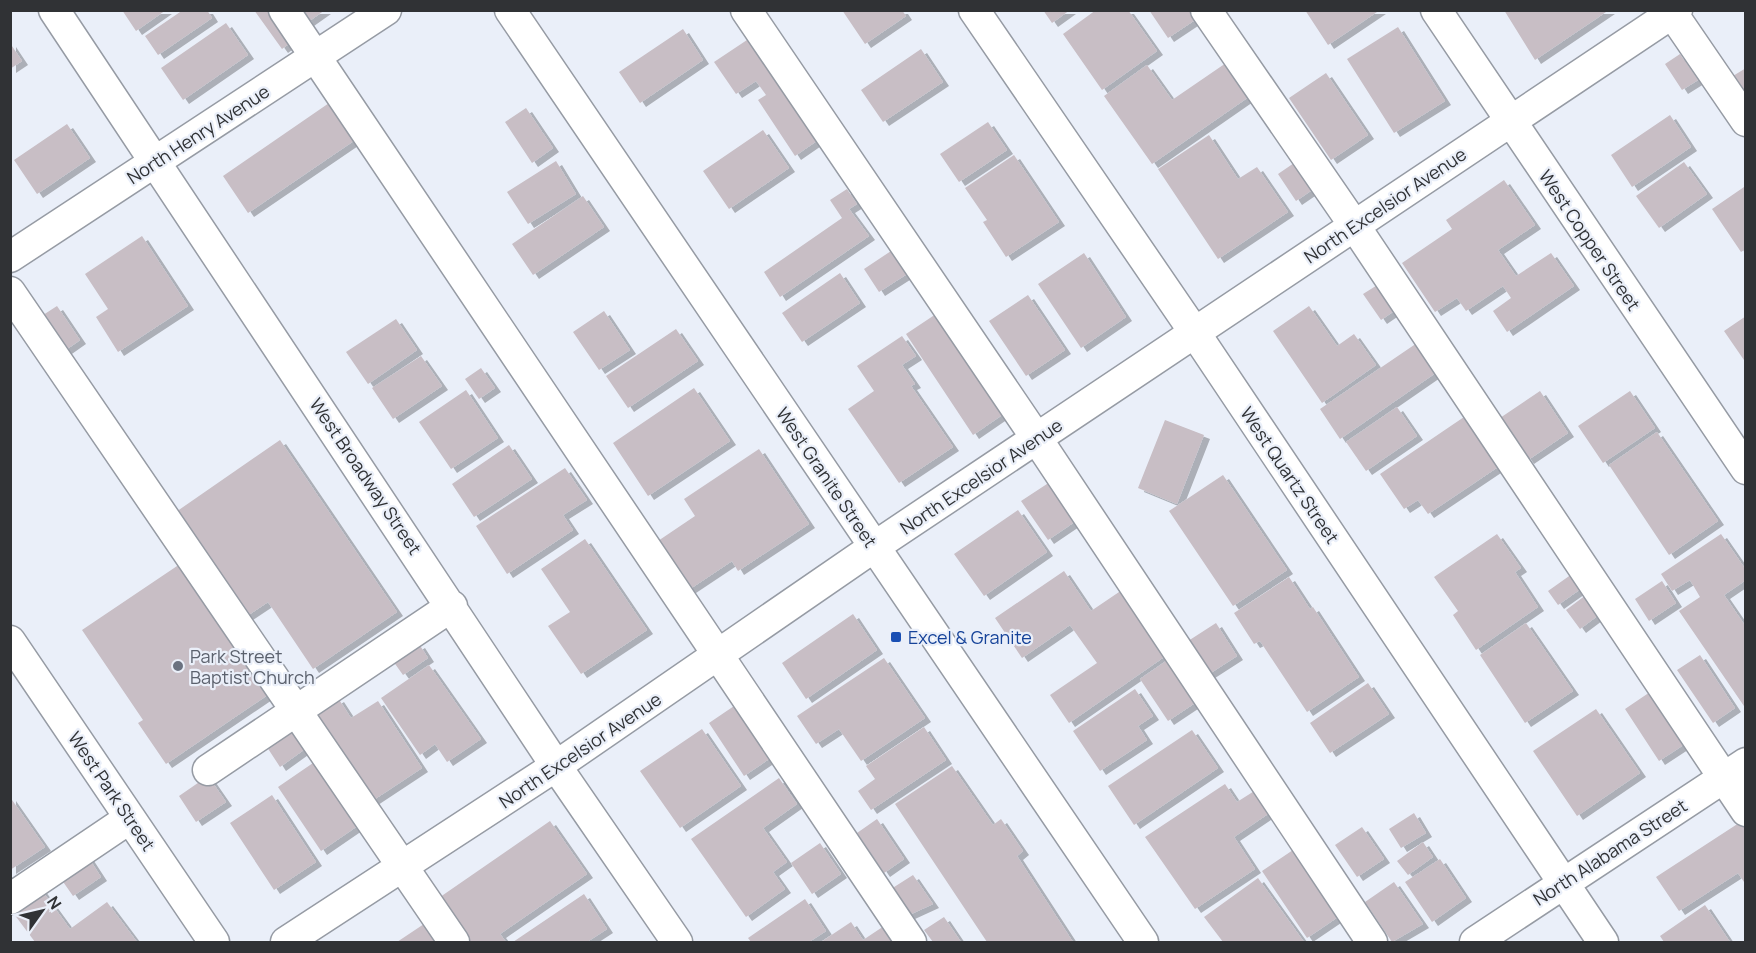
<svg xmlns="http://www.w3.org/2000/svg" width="1756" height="953" font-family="Manrope,sans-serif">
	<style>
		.building { fill: #c8bec5; filter: url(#shadow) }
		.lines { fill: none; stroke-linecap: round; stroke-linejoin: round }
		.minor-casing { stroke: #969ba4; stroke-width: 33 }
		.minor { stroke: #fff; stroke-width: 30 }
		.transit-dot { fill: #1a4fb4; stroke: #eaeff9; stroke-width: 2 }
		.worship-dot { fill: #6b7280; stroke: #eaeff9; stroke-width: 2 }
		.labels { text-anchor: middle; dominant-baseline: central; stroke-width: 4.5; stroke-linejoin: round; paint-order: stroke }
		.street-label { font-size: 18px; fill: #303235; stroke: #eaeff9 }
		.transit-label { font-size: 18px; fill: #164399; stroke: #eaeff9; text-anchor: start }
		.worship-label { font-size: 18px; fill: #5b616d; stroke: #eaeff9; text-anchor: start }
	</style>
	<defs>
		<filter id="shadow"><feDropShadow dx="6" dy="4" stdDeviation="0" flood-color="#0004"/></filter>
	</defs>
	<rect width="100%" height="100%" fill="#eaeff9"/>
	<path class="building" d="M122,10H166L136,31Z
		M183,10H207L212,18L158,55L145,36Z
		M254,10H267L290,43L282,49Z
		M301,10H325L308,22Z
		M842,10H902L906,16L865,44Z
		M1043,10H1070L1052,23Z
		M1096,10H1128L1157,51L1102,90L1063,34Z
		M1149,10H1189L1195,20L1168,38Z
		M1305,10H1380L1328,45Z
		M1504,10H1609L1535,60Z
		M226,23L248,55L183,100L161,68Z
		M1398,27L1445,101L1394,133L1347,59Z
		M683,29L703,60L640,103L619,72Z
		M753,36L821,138L795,156L758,100L766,95L756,81L736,94L714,62Z
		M10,43L22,61L10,69Z
		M921,49L943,82L883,122L861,90Z
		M1680,54L1698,80L1682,90L1665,64Z
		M1226,63L1250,96L1152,164L1104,96L1147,65L1172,100Z
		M1746,68V105L1728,79Z
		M1326,73L1368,135L1331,160L1289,98Z
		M332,101L358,138L248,213L223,176Z
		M526,108L553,148L532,163L505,122Z
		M1670,115L1691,147L1632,187L1611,155Z
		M988,122L1007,150L959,182L940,154Z
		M67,124L90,158L37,194L14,160Z
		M763,130L789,168L729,209L703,171Z
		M1209,135L1238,179L1257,167L1288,212L1218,259L1158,169Z
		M1014,155L1059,222L1006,257L983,222L987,220L965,188Z
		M556,161L576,194L528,224L507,192Z
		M1297,161L1315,188L1296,201L1278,174Z
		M1684,162L1707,194L1659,228L1636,196Z
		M1504,180L1535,225L1498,250L1516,276L1551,253L1574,286L1507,332L1493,311L1511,298L1503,286L1466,311L1457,298L1435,312L1402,263L1452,229L1446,220Z
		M1744,187L1746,249L1741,252L1712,209Z
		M847,189L857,204L849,209L869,236L780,297L764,272L842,218L830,200Z
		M583,196L604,227L533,275L512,244Z
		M142,236L188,306L118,352L96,317L108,309L85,274Z
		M891,251L907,274L879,292L864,269Z
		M1084,253L1126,317L1081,348L1038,284Z
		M840,273L860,303L802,342L782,313Z
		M1379,284L1397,309L1381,320L1363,294Z
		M1028,295L1065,350L1026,376L989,321Z
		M57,306L80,340L63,352L40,317Z
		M1309,306L1337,346L1354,334L1376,365L1322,403L1273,331Z
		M604,311L630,350L599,370L573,332Z
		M939,312L1005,413L973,435L906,334Z
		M1746,316V363L1724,331Z
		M396,319L417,350L368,384L346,352Z
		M676,329L698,361L628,408L606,376Z
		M902,336L916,356L902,365L915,384L911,386L953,447L899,483L848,409L874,391L857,366Z
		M1417,343L1437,372L1340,439L1320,409Z
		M421,356L442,386L393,419L372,388Z
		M481,368L495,388L479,399L465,379Z
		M694,388L730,441L648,496L613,443Z
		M466,390L498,438L451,469L419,422Z
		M1540,391L1568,433L1528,460L1500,418Z
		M1630,391L1655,428L1603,463L1578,426Z
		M1397,407L1417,436L1366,471L1346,442Z
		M1464,417L1498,467L1428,514L1418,500L1404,509L1380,474Z
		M1165,420L1204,435L1177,504L1138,488Z
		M1657,432L1718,521L1669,555L1609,465Z
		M280,440L397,612L313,669L268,602L244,618L173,514Z
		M509,445L532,479L474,517L452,484Z
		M759,449L809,524L738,571L732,561L687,591L655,543L695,516L684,499Z
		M565,468L587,500L563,515L573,530L507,574L476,526Z
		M1223,475L1287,570L1233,606L1169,511Z
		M1050,482L1076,521L1048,540L1021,501Z
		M1018,510L1047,552L984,596L954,554Z
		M1497,534L1521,568L1515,572L1538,607L1476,650L1453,615L1458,611L1434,577Z
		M1721,534L1746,570V580L1724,595L1746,627V709L1679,611L1700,597L1690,580L1672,591L1661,574Z
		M585,539L647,630L581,674L548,626L570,612L541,569Z
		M183,562L272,692L166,764L138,723L143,720L82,630Z
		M1064,571L1091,611L1122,590L1167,655L1069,723L1050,695L1097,663L1070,625L1022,658L995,618Z
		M1572,574L1582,588L1558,605L1548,591Z
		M1289,577L1310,609L1313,607L1359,677L1307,712L1260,641L1254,644L1234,613Z
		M1662,581L1676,603L1649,621L1635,599Z
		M1586,595L1600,614L1580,629L1566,610Z
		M853,614L877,650L806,699L782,663Z
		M1216,623L1237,656L1206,676L1185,643Z
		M1526,623L1573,691L1525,723L1480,655Z
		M419,644L428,658L403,675L393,661Z
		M1700,655L1735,708L1713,723L1677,670Z
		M884,658L925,718L861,761L839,729L816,744L797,716Z
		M1169,659L1198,701L1168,721L1140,679Z
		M429,665L481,739L447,762L435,744L420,755L381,698Z
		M1368,683L1389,714L1330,753L1310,723Z
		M1135,689L1153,716L1138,726L1147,740L1100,771L1073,731Z
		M1653,690L1688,742L1659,761L1625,709Z
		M338,698L351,718L378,701L422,768L369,803L313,715Z
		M737,704L772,757L744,776L709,723Z
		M1596,709L1640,773L1577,816L1533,751Z
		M288,724L305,749L280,767L263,741Z
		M924,727L946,760L871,810L858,791L875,779L866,766Z
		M702,729L741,786L680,828L640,771Z
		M1192,730L1218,768L1134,825L1108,786Z
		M313,763L356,827L321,851L278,787Z
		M952,766L993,825L1001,819L1023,851L1017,856L1073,942H987L895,804Z
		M208,776L226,802L196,822L179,796Z
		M779,778L797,804L763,828L787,862L773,872L785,889L746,917L691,839Z
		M1225,784L1237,802L1259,788L1274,810L1234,837L1255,869L1195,909L1145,837Z
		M272,795L316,862L274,890L230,823Z
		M10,797L45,847L10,870Z
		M1414,813L1426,833L1401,848L1389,829Z
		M877,819L904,859L884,873L857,833Z
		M550,821L587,874L500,934L506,942H457L430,904Z
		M1742,821L1746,826V885L1738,873L1679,911L1656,877Z
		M1362,827L1384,859L1357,877L1335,845Z
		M1423,842L1433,857L1408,875L1397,861Z
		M820,843L841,874L812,894L791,863Z
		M1293,850L1338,917L1307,938L1262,871Z
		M88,857L101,877L73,896L59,876Z
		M1440,859L1466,898L1432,922L1405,882Z
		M913,875L933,904L909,915L891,889Z
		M1258,878L1304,942H1223L1204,917Z
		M1394,882L1423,924L1392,942L1365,902Z
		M40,888L70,929L107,902L137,942H35L11,910Z
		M584,894L607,929L587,942H513Z
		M805,899L826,931L809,942H751L748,938Z
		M1705,905L1730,942H1664L1660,936Z
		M944,917L961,942H933L924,930Z
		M851,922L863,940L884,926L895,942H821Z
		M424,924L437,942H397Z"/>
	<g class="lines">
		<defs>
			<path id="minor" d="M54,10L556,766L677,942
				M284,10L911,942
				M510,10L1143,942
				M746,10L1037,439L1372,942
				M974,10L1195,333L1603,942
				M1206,10L1354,225L1746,811
				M1436,10L1746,469
				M1670,10L1746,121
				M10,257L386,10
				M10,292L454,942
				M10,641L214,942
				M208,770L452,606
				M10,899L130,818
				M286,942L556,766L874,547L1677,10
				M1475,942L1746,763"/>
		</defs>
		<use href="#minor" class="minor-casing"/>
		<use href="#minor" class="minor"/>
	</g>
	<rect class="transit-dot" x="890" y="631" width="12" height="12" rx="3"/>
	<circle class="worship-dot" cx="178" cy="666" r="6"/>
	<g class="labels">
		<g class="street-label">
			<text transform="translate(198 134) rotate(-33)">North Henry Avenue</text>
			<text transform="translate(1385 205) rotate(-34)">North Excelsior Avenue</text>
			<text transform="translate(1590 240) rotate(56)">West Copper Street</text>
			<text transform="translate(1290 475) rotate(56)">West Quartz Street</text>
			<text transform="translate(366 476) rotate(56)">West Broadway Street</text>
			<text transform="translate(981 476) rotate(-34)">North Excelsior Avenue</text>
			<text transform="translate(827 477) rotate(56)">West Granite Street</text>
			<text transform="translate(580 750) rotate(-34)">North Excelsior Avenue</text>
			<text transform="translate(112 791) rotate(56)">West Park Street</text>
			<text transform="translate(1610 852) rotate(-33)">North Alabama Street</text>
		</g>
		<g class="transit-label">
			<text x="908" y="637">Excel &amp; Granite</text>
		</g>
		<g class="worship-label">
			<text x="190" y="656">Park Street<tspan x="190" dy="21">Baptist Church</tspan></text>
		</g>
	</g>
	<rect width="1756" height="953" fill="none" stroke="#303235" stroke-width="24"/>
	<g transform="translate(42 911) rotate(56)" stroke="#eaeff9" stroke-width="4.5" paint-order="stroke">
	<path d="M0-4.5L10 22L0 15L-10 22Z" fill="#303235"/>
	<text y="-9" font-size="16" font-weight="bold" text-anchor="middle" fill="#303235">N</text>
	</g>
</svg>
